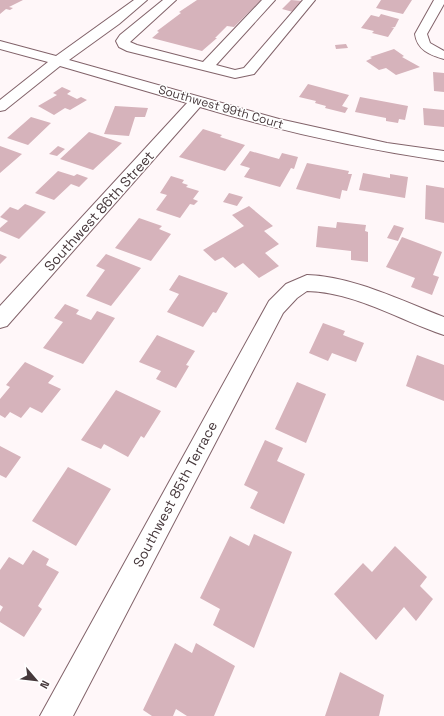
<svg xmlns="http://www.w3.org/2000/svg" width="444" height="716" font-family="'Space Grotesk',sans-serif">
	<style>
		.building { fill: #d6b3bb }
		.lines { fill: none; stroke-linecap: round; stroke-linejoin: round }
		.minor-casing { stroke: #82636a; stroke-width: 2 }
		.minor { fill: #fff; fill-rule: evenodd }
		.labels { text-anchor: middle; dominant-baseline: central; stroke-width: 3; stroke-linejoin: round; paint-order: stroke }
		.far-street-label { font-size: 12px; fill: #46383b; stroke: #fff }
		.street-label { font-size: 14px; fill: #46383b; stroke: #fff }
	</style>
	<rect width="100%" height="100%" fill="#fff7f9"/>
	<path class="building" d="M0,0H23L9,7L13,8L10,10L6,9L0,14Z
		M197,0H261L234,27L227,26L215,38H217L202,51L152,38L159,32L157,31L181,13L179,12Z
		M291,0L303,1L293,12L282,9Z
		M381,0H412L403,14L376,8Z
		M381,14L399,19L395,27L391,28H394L388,37L372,33L374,31L361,28L371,15L379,17Z
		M346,44L348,48L336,49L335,45Z
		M394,49L404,56L402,57L420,67L396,75L386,68L379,70L366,61L372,58L370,57Z
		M433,72L444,73V92L434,91Z
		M308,84L349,95L342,106L348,108L345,113L325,108L326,106L315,103L316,101L299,97Z
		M62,87L71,91L67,94L77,99L81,97L87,100L70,110L65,108L54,115L38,106L57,95L53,93Z
		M360,97L408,106L405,120L399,119L398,123L386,121V118L355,112Z
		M115,106L148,108L145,117H135L129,136L104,134Z
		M423,108L444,110V127L424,125Z
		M31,117L51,123L28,145L7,138Z
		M203,129L222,135L220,137L245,145L225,171L179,157Z
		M89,132L122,143L93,170L60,159Z
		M0,146L22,154L0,173Z
		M58,146L65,149L57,156L49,154Z
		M250,151L279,159L282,153L298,157L294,169L291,168L280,187L244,177L250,168L240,165Z
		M307,163L349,171L348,174H352L347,191L342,190L340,199L296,189Z
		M58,171L74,176L77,174L88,178L79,187L71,184L54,200L35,193Z
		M363,173L390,178V174L408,177L405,198L359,190Z
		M171,176L184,180L182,183L188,185L186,187L199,191L193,199L198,201L194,205L190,204L180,218L156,210L167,195L160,193Z
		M426,185L444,188V223L425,219Z
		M229,193L243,197L237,206L223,202Z
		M25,204L46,212L19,239L0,231V228L8,221L0,217L10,207L18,210Z
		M249,206L273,226L264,231L279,244L265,253L279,266L259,278L243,263L235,268L223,257L215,261L203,250L244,226L232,215Z
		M139,218L162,226L159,229L171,234L151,261L115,248Z
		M337,222L366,225L365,231L368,232V262L351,260V251L316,247L318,226L336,228Z
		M394,225L404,228L398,241L387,238Z
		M402,237L442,252L433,275L439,277L432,295L411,287L415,278L386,267Z
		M0,254L7,257L0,264Z
		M106,254L141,268L111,306L86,296L105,270L96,266Z
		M179,275L228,293L216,313L213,312L203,327L167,312L179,294L169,290Z
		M65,304L79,310L76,314L91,320L97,311L115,318L83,364L43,348L63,322L54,318Z
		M323,323L345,331L343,335L364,343L356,362L332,353L328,361L309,353Z
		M157,335L195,351L186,365L189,366L176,388L156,379L161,371L139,362Z
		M417,355L444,365V401L406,386Z
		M25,362L54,376L48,383L61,389L42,413L30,407L21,418L10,412L5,418L0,415V399L10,387L6,385Z
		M297,382L326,394L306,443L275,429Z
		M116,390L161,411L144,438L141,436L128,457L104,444L101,449L81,440Z
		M265,440L283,448L277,461L305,474L284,524L250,508L258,492L244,485Z
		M0,446L21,457L6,478L0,475Z
		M68,467L111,489L76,546L32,521Z
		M254,534L292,552L254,648L213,625L220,609L200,598L230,536L249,546Z
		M395,546L427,577L420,586L433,599L416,621L404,607L376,640L334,594L363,563L372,572Z
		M33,550L49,559L46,565L59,572L38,606L42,609L24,637L0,622V612L3,607L0,605V570L9,557L23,565Z
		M175,643L192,653L196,643L235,666L214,716H187L176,709L173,716H152L143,710Z
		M340,672L384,695L379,716H325Z"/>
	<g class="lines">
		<defs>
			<path id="minor" d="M134,0H147L119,24L69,60L279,119L387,143L444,151V161C361,149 280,131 200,107L7,326L0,328V306L187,103L60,66L5,110L0,111V100L48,62L0,49V41L56,56Z
				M163,0H176L130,42L137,45L203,62L262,0H275L216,65L235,70L244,68L303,0H315L254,74L235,78L127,51L119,47L116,41L120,35Z
				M434,0H444V4L427,34L430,43L444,51V59C430,55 417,50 415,34Z
				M307,275C352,276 402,301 444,317V335C399,320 355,292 307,291L297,298L283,313L73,716H40L269,301L286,284Z"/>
		</defs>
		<use href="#minor" class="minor-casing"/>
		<use href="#minor" class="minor"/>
	</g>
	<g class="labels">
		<g class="far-street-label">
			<text transform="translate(221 107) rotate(16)">Southwest 99th Court</text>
		</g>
		<g class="street-label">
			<text transform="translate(99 211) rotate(-48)">Southwest 86th Street</text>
			<text transform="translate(175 494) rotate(-62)">Southwest 85th Terrace</text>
		</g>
	</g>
	<g transform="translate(36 680) rotate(118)" stroke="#ffffff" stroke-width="3" paint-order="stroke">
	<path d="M0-3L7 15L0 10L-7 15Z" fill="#46383b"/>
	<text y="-6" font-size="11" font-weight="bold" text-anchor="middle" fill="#46383b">N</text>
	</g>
</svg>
